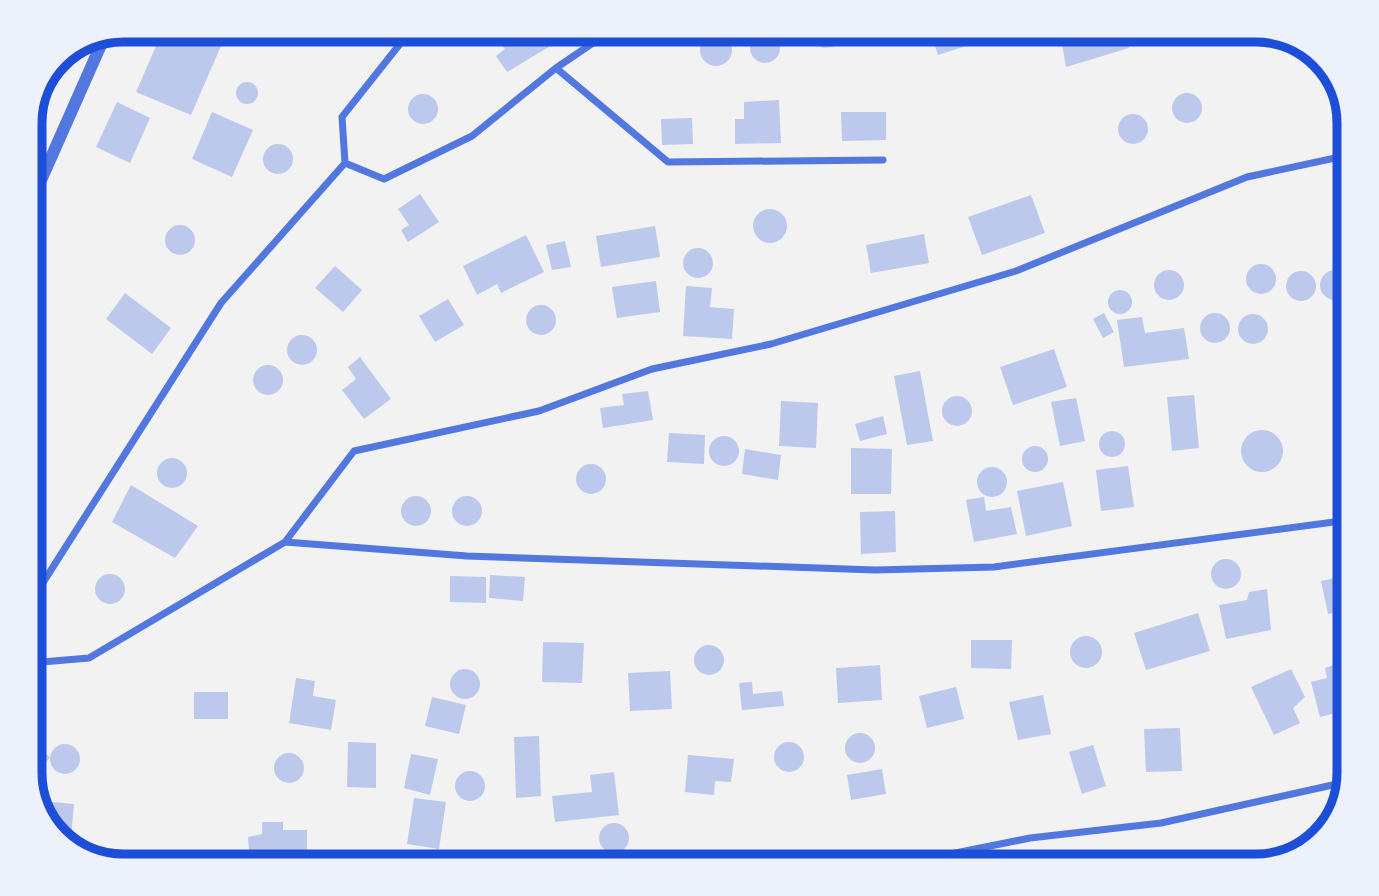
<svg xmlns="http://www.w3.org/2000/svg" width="1379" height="896" font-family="Literata,serif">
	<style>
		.building { fill: #bdc9ec }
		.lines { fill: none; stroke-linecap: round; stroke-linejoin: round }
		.minor { stroke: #5277de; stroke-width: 7 }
		.tertiary { stroke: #5277de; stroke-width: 12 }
		.rim { fill: none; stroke: #1d4ed8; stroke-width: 9 }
	</style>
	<rect width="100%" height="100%" fill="#f2f2f2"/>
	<path class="building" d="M163,30H228L191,115L136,92Z
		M522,30H542L552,45L507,72L496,56L505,49L501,44Z
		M811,30H841L840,39L833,47L823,48L815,43Z
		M930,30H1016L938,55Z
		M1068,30H1123L1129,48L1066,67L1060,32Z
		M750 48a15 15 0 1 1 30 0a15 15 0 1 1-30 0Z
		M700 50a16 16 0 1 1 32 0a16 16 0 1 1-32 0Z
		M236 93a11 11 0 1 1 22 0a11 11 0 1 1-22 0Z
		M1172 108a15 15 0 1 1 30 0a15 15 0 1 1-30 0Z
		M408 109a15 15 0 1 1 30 0a15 15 0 1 1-30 0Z
		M779,100L781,143L735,144V119H744V102Z
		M117,102L150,118L130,163L96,147Z
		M212,112L253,130L232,177L192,159Z
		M841,112H886V140L842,141Z
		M1118 129a15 15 0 1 1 30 0a15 15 0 1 1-30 0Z
		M692,118L693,144L662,145L661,119Z
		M263 159a15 15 0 1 1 30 0a15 15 0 1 1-30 0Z
		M420,194L439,222L408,242L401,230L409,225L398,209Z
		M1031,195L1045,233L982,255L968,217Z
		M1349,201V228L1341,216Z
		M753 226a17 17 0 1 1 34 0a17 17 0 1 1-34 0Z
		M165 240a15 15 0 1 1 30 0a15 15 0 1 1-30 0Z
		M655,226L660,257L601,267L596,236Z
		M924,234L929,263L871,273L866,245Z
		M526,235L544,272L501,293L497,284L477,295L463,266Z
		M565,241L571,267L552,270L546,245Z
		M683 263a15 15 0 1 1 30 0a15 15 0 1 1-30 0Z
		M1246 279a15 15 0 1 1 30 0a15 15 0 1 1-30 0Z
		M335,266L362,290L343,312L315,288Z
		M1154 285a15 15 0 1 1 30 0a15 15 0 1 1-30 0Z
		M1320 285a15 15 0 1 1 30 0a15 15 0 1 1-30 0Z
		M1286 286a15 15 0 1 1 30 0a15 15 0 1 1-30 0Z
		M656,281L660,312L617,318L612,287Z
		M686,286L712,288L710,307L734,309L732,339L683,336Z
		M1108 302a12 12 0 1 1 24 0a12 12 0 1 1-24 0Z
		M125,293L171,328L152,354L106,319Z
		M448,299L464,325L435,342L419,316Z
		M526 320a15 15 0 1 1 30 0a15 15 0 1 1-30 0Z
		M1104,313L1114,332L1103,338L1093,319Z
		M1200 328a15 15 0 1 1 30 0a15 15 0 1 1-30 0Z
		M1238 329a15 15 0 1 1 30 0a15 15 0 1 1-30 0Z
		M1142,317L1145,333L1184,328L1189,359L1124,367L1117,320Z
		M287 350a15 15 0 1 1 30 0a15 15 0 1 1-30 0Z
		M1054,349L1067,387L1013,405L1000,367Z
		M360,357L391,399L364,419L342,390L356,379L348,367Z
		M253 380a15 15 0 1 1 30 0a15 15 0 1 1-30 0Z
		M920,371L933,441L907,445L894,376Z
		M648,391L653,420L603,428L600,408L624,405L622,394Z
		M1194,395L1199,448L1172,451L1167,397Z
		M942 411a15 15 0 1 1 30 0a15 15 0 1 1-30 0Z
		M1076,398L1085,441L1060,446L1051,402Z
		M781,401L818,403L816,448L779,446Z
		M883,416L887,434L860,441L855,424Z
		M1241 451a21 21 0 1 1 42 0a21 21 0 1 1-42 0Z
		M1099 444a13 13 0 1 1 26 0a13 13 0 1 1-26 0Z
		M669,433L705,435L704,464L667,462Z
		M709 451a15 15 0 1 1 30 0a15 15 0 1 1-30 0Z
		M1022 459a13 13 0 1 1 26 0a13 13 0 1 1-26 0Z
		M851,448L892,449L891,494H851Z
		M745,449L781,455L778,480L742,474Z
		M157 473a15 15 0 1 1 30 0a15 15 0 1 1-30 0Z
		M576 479a15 15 0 1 1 30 0a15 15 0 1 1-30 0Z
		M1128,466L1134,507L1101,511L1096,470Z
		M977 482a15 15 0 1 1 30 0a15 15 0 1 1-30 0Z
		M1063,482L1072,526L1026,536L1017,491Z
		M131,485L198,526L175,558L112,522Z
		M401 511a15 15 0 1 1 30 0a15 15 0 1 1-30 0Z
		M452 511a15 15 0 1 1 30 0a15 15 0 1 1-30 0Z
		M984,497L986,511L1011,507L1017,534L974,542L966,500Z
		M895,511L896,552L861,554L860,512Z
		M1349,537V563L1335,564L1334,538Z
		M1211 574a15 15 0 1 1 30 0a15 15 0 1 1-30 0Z
		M95 589a15 15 0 1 1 30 0a15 15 0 1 1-30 0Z
		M490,575L525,577L523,601L489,598Z
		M1349,575V610L1328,614L1321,581Z
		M450,576L486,577V603L450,602Z
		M1267,589L1271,630L1226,639L1219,605L1247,600L1249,592Z
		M1198,613L1210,651L1146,670L1134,633Z
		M1070 652a16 16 0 1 1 32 0a16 16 0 1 1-32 0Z
		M971,640H1012L1011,669L971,668Z
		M543,642L584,643L582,683L542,682Z
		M694 660a15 15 0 1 1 30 0a15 15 0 1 1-30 0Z
		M1340,663L1347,692L1335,695L1339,712L1320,717L1311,682L1327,678L1325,668Z
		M880,665L882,700L838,703L836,668Z
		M1291,669L1305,697L1293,708L1300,723L1274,735L1251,687Z
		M450 684a15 15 0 1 1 30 0a15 15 0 1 1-30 0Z
		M670,671L672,709L630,711L628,673Z
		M296,678L315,681L313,696L336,700L331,730L289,723Z
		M752,682L753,694L782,691L784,706L742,710L739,683Z
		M956,687L964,719L927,728L919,696Z
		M194,692H228V719H194Z
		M1043,695L1051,734L1018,740L1009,702Z
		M432,697L466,705L459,734L425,726Z
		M1180,728L1182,771L1146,772L1144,729Z
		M845 748a15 15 0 1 1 30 0a15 15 0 1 1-30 0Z
		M539,736L541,796L516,798L514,737Z
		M348,742L376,743V788L347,787Z
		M774 757a15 15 0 1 1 30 0a15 15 0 1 1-30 0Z
		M30,743L50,757L31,783L30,779Z
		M50 759a15 15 0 1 1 30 0a15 15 0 1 1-30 0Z
		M1093,745L1106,786L1082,794L1069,752Z
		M274 768a15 15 0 1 1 30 0a15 15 0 1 1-30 0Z
		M411,754L438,759L430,795L404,788Z
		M688,755L734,759L731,782L715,781L714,795L685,792Z
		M882,769L886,794L851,800L847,775Z
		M455 786a15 15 0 1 1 30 0a15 15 0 1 1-30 0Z
		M614,772L619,815L555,822L552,796L592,792L590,775Z
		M414,798L446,802L439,849L407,844Z
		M43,801L74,804L71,836L57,835L48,825V820L42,819Z
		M262,822H283V830H307V866H250L248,837L262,834Z
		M599 838a15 15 0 1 1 30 0a15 15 0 1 1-30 0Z
		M1280,850L1283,859L1265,864L1263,855Z
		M156,852V866H123L110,862V853Z
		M1208,859L1210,866H1181V865Z"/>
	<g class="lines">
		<path class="minor" d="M556,68L668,162L883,160
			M345,163L384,179L472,136L556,68L612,30
			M285,542L467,556L875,570L994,567L1349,520
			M30,603L221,303L345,163L342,117L411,30
			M30,663L89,658L285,542L354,451L539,411L652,369L771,344L1016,271L1247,177L1349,155
			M891,866L1030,838L1161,823L1346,782"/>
		<path class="tertiary" d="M30,205L104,38"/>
	</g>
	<path d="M0 0H1379V896H0ZM123 42H1256A81 81 0 0 1 1337 123V773A81 81 0 0 1 1256 854H123A81 81 0 0 1 42 773V123A81 81 0 0 1 123 42Z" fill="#edf1fc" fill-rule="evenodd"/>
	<path class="rim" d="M123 42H1256A81 81 0 0 1 1337 123V773A81 81 0 0 1 1256 854H123A81 81 0 0 1 42 773V123A81 81 0 0 1 123 42Z"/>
</svg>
